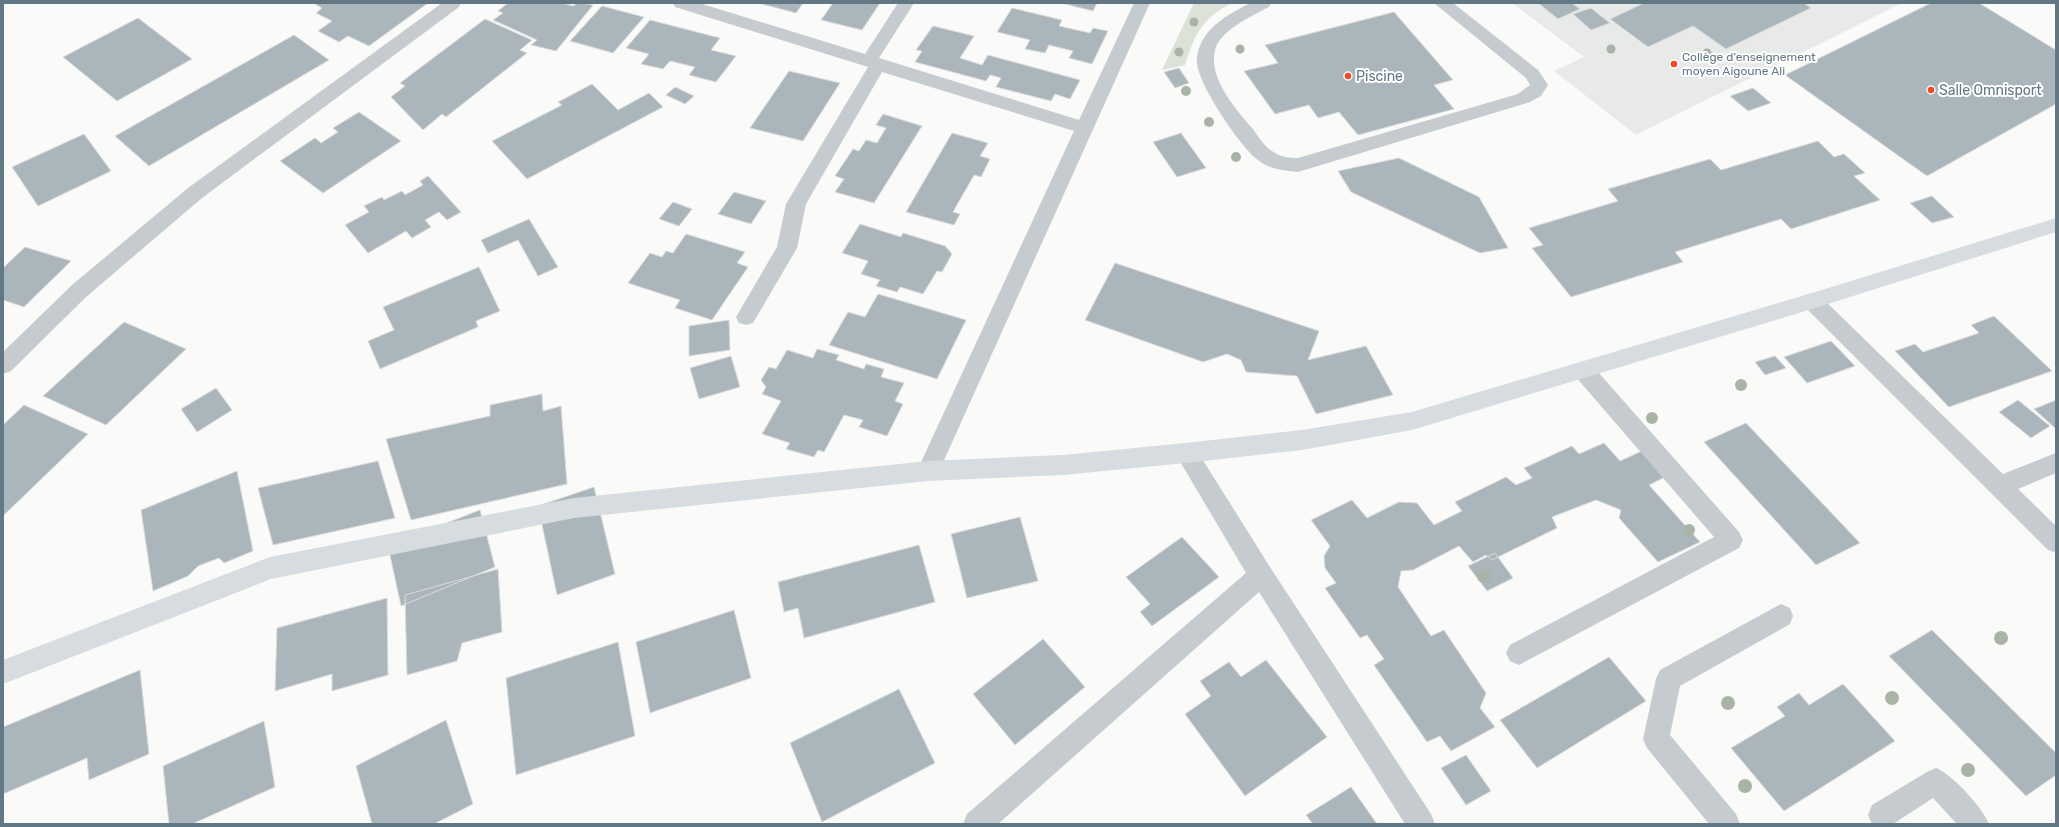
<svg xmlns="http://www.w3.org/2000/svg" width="2059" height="827" font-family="Rubik,sans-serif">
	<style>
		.built { fill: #e8eae9 }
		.green { fill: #dce2d8 }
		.building { fill: #abb6bc; stroke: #dcdcda }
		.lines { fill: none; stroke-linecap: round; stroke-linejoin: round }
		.minor { fill: #c5cbce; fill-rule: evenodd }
		.major { fill: #d6dcdf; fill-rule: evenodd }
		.tree { fill: #aab4a6 }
		.poi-dot { fill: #f04822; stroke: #fff; stroke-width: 1.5 }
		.labels { text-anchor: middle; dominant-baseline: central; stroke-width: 4; stroke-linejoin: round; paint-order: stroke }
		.far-poi-label { font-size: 12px; fill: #637885; stroke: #fff; text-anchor: start }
		.poi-label { font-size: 14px; fill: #637885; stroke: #fff; text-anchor: start }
	</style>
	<rect width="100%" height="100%" fill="#fafaf8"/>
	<path class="built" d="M1512,3H1902L1636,135L1554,71L1584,57Z"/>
	<path class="green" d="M1194,3H1232C1202,18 1195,34 1185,65L1162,70Z"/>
	<path class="building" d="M317,3H428L369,46L348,36L339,42L318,31L332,21L316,13L322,8L315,4Z
		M508,3H561L574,6L576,3H582L593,5L556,51L531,45L537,40L493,20L503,13L498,11Z
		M758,3H803L796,13Z
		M833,3H880L862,30L821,20Z
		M1061,3H1097L1093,11Z
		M1538,3H1572L1580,9L1558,19Z
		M1644,3H1804L1811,8L1726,49L1693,26L1648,47L1610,19Z
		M1931,3H1979L2056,50V104L1927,176L1785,75Z
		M602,6L644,17L613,53L570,41Z
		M1012,8L1062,20L1059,26L1090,33L1093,28L1108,31L1092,64L1069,58L1073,51L1049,45L1045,53L1025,49L1030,40L997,32Z
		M1591,8L1610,23L1591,30L1573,14Z
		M1394,12L1453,80L1434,85L1454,109L1358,135L1339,112L1318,118L1309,105L1275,114L1244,71L1278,63L1265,45Z
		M138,18L192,59L117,101L63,57Z
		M485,19L532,40L520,50L527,53L446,117L442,114L423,130L391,97L405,86L400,83Z
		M650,20L720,38L711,50L736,56L716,82L689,75L695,67L670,61L663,69L641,64L649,54L626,48Z
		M933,26L974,36L960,58L982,65L988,55L1080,80L1070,99L1055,94L1051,101L996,87L1001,78L990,75L986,81L915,62L922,51L916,50Z
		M294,35L329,60L149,166L115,136Z
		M1179,68L1189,83L1175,88L1164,72Z
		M789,71L840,83L803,141L750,128Z
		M592,84L618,110L649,93L663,107L527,179L492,141L562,105L558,102Z
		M675,87L694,96L685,104L666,95Z
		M1753,88L1771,103L1748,111L1730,96Z
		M359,112L401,141L323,193L280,161L315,138L321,143L338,132L333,128Z
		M883,114L922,126L874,203L835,192L844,179L835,176L853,149L859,151L866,140L877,143L886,128L876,125Z
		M952,133L988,143L980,156L990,159L981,177L974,175L953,212L960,214L954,225L906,212Z
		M1181,133L1206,168L1177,177L1153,142Z
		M84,134L111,171L38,206L12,167Z
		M1818,141L1834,157L1844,154L1865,173L1854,176L1880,200L1791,229L1781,219L1675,252L1683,262L1571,297L1532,248L1543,245L1529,228L1618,201L1608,189L1710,159L1721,170Z
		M1399,158L1479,197L1508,248L1480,253L1351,192L1338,171Z
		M428,176L461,212L447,220L439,212L425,220L431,227L412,238L406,231L368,253L345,225L369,212L364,206L382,197L384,200L402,191L405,195L423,185L420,181Z
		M734,192L766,201L751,224L718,214Z
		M1932,196L1954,217L1932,223L1910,203Z
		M673,202L692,209L679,226L659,219Z
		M529,219L558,267L538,276L518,240L488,253L481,240Z
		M860,224L901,237L903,233L945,246L952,254L942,272L937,271L923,294L900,287L897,292L876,286L880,280L861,274L868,261L842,253Z
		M686,234L745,252L737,263L748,267L712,320L675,308L680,300L628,283L650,253L662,257L666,251L673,253Z
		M25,247L71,261L24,307L3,300V268Z
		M1115,263L1319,331L1308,360L1366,346L1393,395L1316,414L1297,376L1246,372L1241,360L1227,354L1203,362L1085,320Z
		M479,267L500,311L476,321L478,327L380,369L368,341L394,330L383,307Z
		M878,294L966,320L937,379L829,345L848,312L865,317Z
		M1994,316L2052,371L1949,407L1895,351L1915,344L1923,352L1979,333L1971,325Z
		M729,320L730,350L689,356V326Z
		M124,322L186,349L106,425L43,396Z
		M1831,341L1855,366L1807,383L1784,357Z
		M817,349L839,355L836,360L864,369L866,364L884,369L881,377L904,383L895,401L903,404L887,436L859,427L863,420L844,415L824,452L818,450L814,457L786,449L790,443L762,434L781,401L762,394L766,387L761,380L769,367L776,369L787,350L813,358Z
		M731,356L740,387L699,399L690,368Z
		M1775,356L1786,368L1765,375L1755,362Z
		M216,388L232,410L197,432L181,409Z
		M542,394L543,411L561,406L567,484L411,520L386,439L490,416V405Z
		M2018,400L2050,426L2031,438L1999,412Z
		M2056,400V429L2034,409Z
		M24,405L88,434L3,516V425Z
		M1746,423L1860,543L1816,565L1704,442Z
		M1604,443L1620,461L1642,451L1665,477L1649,485L1700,542L1658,562L1619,518L1621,510L1596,500L1552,517L1557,528L1492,560L1486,555L1473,562L1459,546L1413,570L1401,571L1398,587L1431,636L1444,630L1486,693L1480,708L1495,727L1451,751L1440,736L1427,742L1374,665L1384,659L1367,635L1360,638L1325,588L1336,583L1325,568L1324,556L1330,546L1311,520L1352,500L1367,518L1399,502L1417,503L1434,525L1462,511L1455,502L1506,477L1516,485L1532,478L1524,468L1572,446L1579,454Z
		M378,461L395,518L273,545L258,488Z
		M237,471L253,551L224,563L219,558L198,566L188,576L153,591L141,510Z
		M594,487L615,574L557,595L538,506Z
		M480,510L495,567L401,606L388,546Z
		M1020,517L1038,581L967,598L951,534Z
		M1182,537L1219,577L1152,626L1140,612L1150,604L1126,577Z
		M919,545L935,602L804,638L798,608L784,612L778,582Z
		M1495,553L1513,578L1487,591L1468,566Z
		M498,569L502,632L462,643L457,661L407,675L405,595Z
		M387,598L388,675L332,691V674L275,691L277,628Z
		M734,610L751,678L650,713L636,642Z
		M1932,630L2056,753V775L2026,796L1889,656Z
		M1043,639L1085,687L1015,745L973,694Z
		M618,642L635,736L516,775L506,678Z
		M1609,657L1646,701L1537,768L1500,720Z
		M1266,660L1327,737L1245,796L1185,714L1211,696L1200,681L1229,662L1241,677Z
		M140,670L149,754L89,780L87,758L3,794V727Z
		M1843,684L1895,741L1784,811L1731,748L1785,716L1777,707L1799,693L1809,705Z
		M899,689L935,763L822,822L790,743Z
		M446,720L473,804L434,824H372L356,766Z
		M264,721L275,787L192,824H169L163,766Z
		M1466,755L1491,791L1466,805L1441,768Z
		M1351,787L1377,824H1313L1306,815Z"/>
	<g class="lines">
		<path class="minor" d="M442,3H461L459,7L202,198L86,297L11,371L3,374V352L72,285L188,188Z
			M673,3H699L865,54L898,3H914L879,58L1079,120L1134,3H1150L936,478L928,481L920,478L917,471L1074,131L882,72L806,204L797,248L753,323L746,325L739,323L736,317L777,247L786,204L868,67L675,7Z
			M1250,3H1271L1269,7C1253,15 1222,30 1216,47C1206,76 1235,108 1252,128C1258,136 1264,146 1272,151C1280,157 1288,158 1298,158L1518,94L1530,85L1526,78L1434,3H1453L1538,70L1548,85L1541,96L1530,102L1298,172C1284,171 1269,169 1258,160C1241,148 1205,93 1199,72C1196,64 1196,54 1200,46C1208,25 1231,13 1250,3Z
			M1812,293L1819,295L2003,474L2056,453V473L2018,489L2056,526V553L2048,550L1805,307L1802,301L1805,295Z
			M1583,361L1591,364L1739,532L1743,540L1739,548L1519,665L1510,661L1506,653L1510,645L1714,537L1575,376L1572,370L1575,364Z
			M1186,443L1194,446L1270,567L1431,814L1435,824H1405L1259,592L998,824H963L967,814L1246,573L1175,453L1178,446Z
			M1781,604L1790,608L1793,616L1790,624L1680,686L1670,735L1736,814L1740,824H1709L1647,748L1643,739L1656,679L1660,670Z
			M1936,768C1953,775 1982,807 1989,824H1957L1933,798L1893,824H1872L1868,815L1872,805L1927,772Z"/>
		<path class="major" d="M2056,218V232L1812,309L1412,430L1302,450L1186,463L1063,475L928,481L574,518L271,579L3,684V660L270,557L574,498L928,461L1063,455L1186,443L1302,430L1412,412L1812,293Z"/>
	</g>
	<g class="tree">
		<circle cx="1194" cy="22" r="4.5"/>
		<circle cx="1240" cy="49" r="4.5"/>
		<circle cx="1611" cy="49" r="4.5"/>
		<circle cx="1179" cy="52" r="4.5"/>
		<circle cx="1707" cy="53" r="4.5"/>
		<circle cx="1186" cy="91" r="5"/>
		<circle cx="1209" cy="122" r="5"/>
		<circle cx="1236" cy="157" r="5"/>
		<circle cx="1741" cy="385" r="6"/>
		<circle cx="1652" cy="418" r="6"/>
		<circle cx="1689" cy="530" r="6"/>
		<circle cx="1484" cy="576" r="7"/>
		<circle cx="2001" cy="638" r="7"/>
		<circle cx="1892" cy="698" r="7"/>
		<circle cx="1728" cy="703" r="7"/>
		<circle cx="1968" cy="770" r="7"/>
		<circle cx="1745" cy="786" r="7"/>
	</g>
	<g class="poi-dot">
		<circle cx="1674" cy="64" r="4"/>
		<circle cx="1348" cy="76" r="4"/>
		<circle cx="1931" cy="90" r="4"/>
	</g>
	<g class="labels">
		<g class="far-poi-label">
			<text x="1682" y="57">Collège d'enseignement<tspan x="1682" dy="14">moyen Aigoune Ali</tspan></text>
		</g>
		<g class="poi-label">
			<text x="1356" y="76">Piscine</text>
			<text x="1939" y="90">Salle Omnisport</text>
		</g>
	</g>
	<rect width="2059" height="827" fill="none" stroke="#637885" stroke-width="8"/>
</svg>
